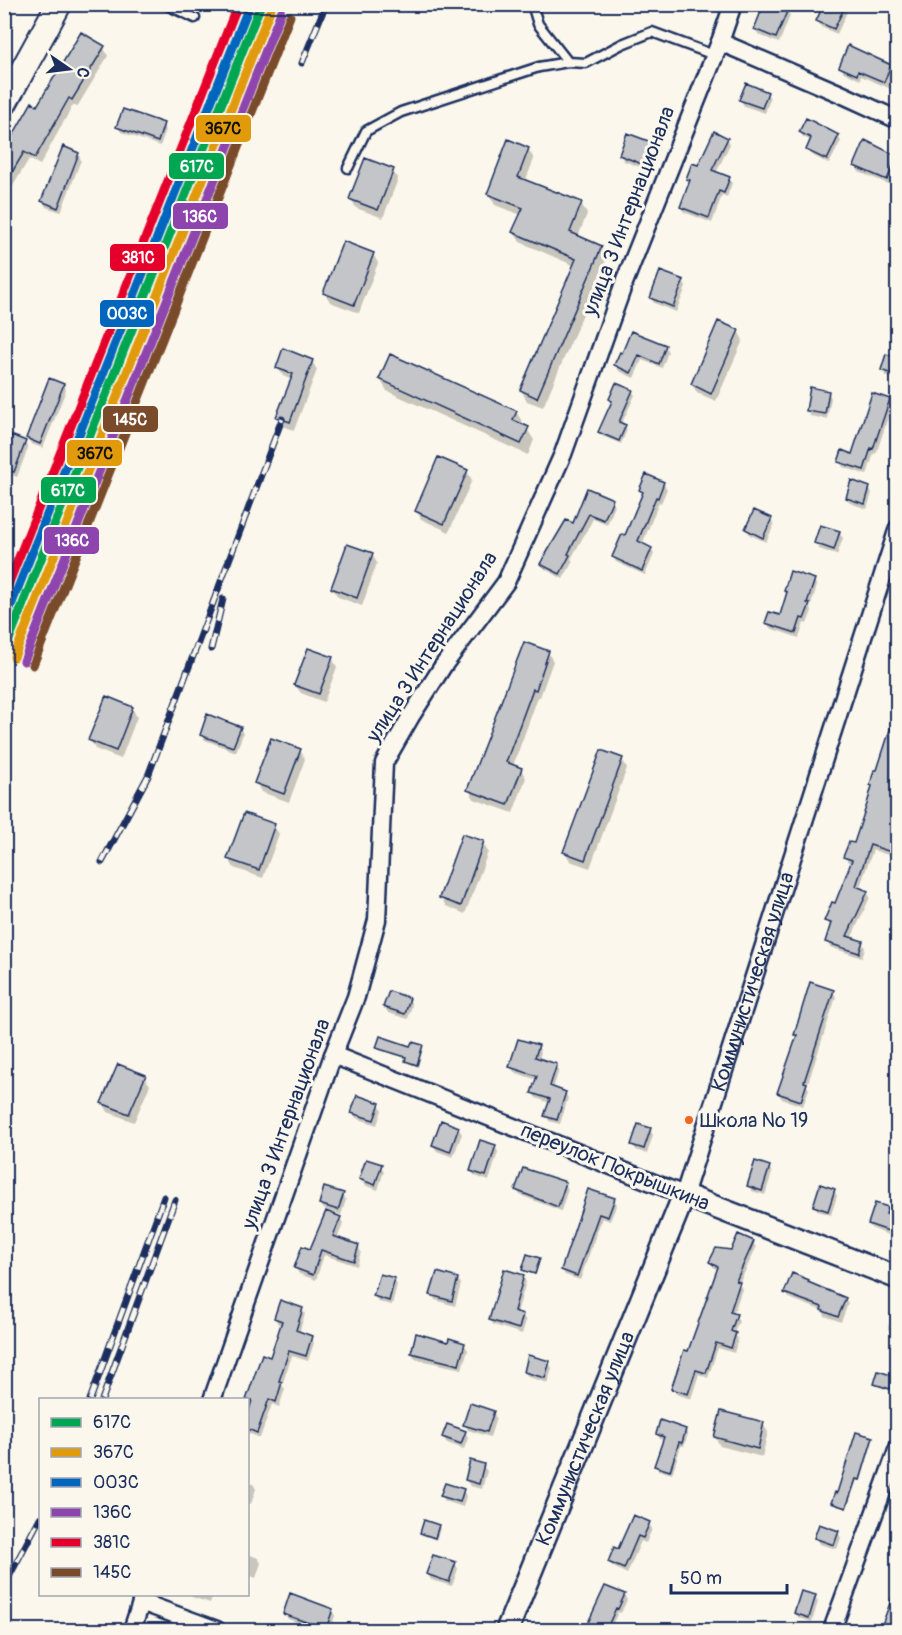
<svg xmlns="http://www.w3.org/2000/svg" width="902" height="1635" font-family="Pangolin,sans-serif">
	<style>
		.shadow { fill: #0003 }
		.building { fill: #c3c5c9; stroke: #1b2f5e; stroke-width: 1.5 }
		.lines { fill: none; stroke-linecap: round; stroke-linejoin: round }
		.service-casing { stroke: #1b2f5e; stroke-width: 13 }
		.minor-casing { stroke: #1b2f5e; stroke-width: 21 }
		.tertiary-casing { stroke: #1b2f5e; stroke-width: 26 }
		.secondary-casing { stroke: #1b2f5e; stroke-width: 28 }
		.service { stroke: #fbf7ec; stroke-width: 8 }
		.minor { stroke: #fbf7ec; stroke-width: 16 }
		.tertiary { stroke: #fbf7ec; stroke-width: 21 }
		.secondary { stroke: #fbf7ec; stroke-width: 24 }
		.rail-casing { stroke: #1b2f5e; stroke-width: 7 }
		.rail { stroke: #fbf7ec; stroke-width: 4.5; stroke-dasharray: 14; stroke-linecap: butt }
		.rail-1-casing { stroke: #fbf7ec; stroke-width: 14 }
		.rail-2-casing { stroke: #fbf7ec; stroke-width: 14 }
		.rail-3-casing { stroke: #fbf7ec; stroke-width: 14 }
		.rail-4-casing { stroke: #fbf7ec; stroke-width: 14 }
		.rail-5-casing { stroke: #fbf7ec; stroke-width: 14 }
		.rail-6-casing { stroke: #fbf7ec; stroke-width: 14 }
		.rail-1 { stroke: #00a651; stroke-width: 9 }
		.rail-2 { stroke: #e19a09; stroke-width: 9 }
		.rail-3 { stroke: #0065bd; stroke-width: 9 }
		.rail-4 { stroke: #8e44ad; stroke-width: 9 }
		.rail-5 { stroke: #e4002b; stroke-width: 9 }
		.rail-6 { stroke: #7a4b2a; stroke-width: 9 }
		.bus-dot { fill: #f26522; stroke: #fbf7ec; stroke-width: 2 }
		.labels { text-anchor: middle; dominant-baseline: central; stroke-width: 6; stroke-linejoin: round; paint-order: stroke }
		.bus-label { font-size: 20px; fill: #1b2f5e; stroke: #fbf7ec; text-anchor: start }
		.street-label { font-size: 21px; fill: #1b2f5e; stroke: #fbf7ec }
		.line-badge { stroke: #fbf7ec; stroke-width: 2 }
		.badge-label { font-size: 16px; text-anchor: middle; font-weight: bold; fill: #fff }
		.pale-badge-label { font-size: 16px; text-anchor: middle; font-weight: bold; fill: #111 }
	</style>
	<rect width="100%" height="100%" fill="#fbf7ec"/>
	<filter id="ink" filterUnits="userSpaceOnUse"><feTurbulence type="fractalNoise" baseFrequency=".0167" numOctaves="2"/><feDisplacementMap in="SourceGraphic" scale="12" xChannelSelector="R" yChannelSelector="G"/><feConvolveMatrix kernelMatrix="1 2 1 2 8 2 1 2 1" color-interpolation-filters="sRGB"/></filter>
	<g filter="url(#ink)">
		<path class="shadow" d="M844,6L847,12L837,34L821,27L818,21Z
			M787,10L790,16L779,43L759,35L755,29Z
			M104,48L108,56L77,107L73,105L40,165L29,159L4,201V154L38,108Z
			M883,60L898,66V92L861,76L860,80L844,72L840,67L882,62Z
			M767,93L770,99L765,113L744,106L741,100Z
			M807,120L838,137L841,141L829,164L810,154L807,149L812,141L803,137L800,132Z
			M163,125L166,130L160,146L121,132L118,127Z
			M727,139L730,144L716,173L729,178L732,183L727,197L722,195L712,223L684,212L681,207L690,183L688,179Z
			M650,143L653,149L645,169L624,161L620,155Z
			M528,149L534,159L525,182L581,203L587,214L578,237L601,247L607,258L543,407L527,401L521,390L575,266L520,242L514,232L521,215L495,205L489,194Z
			M884,152L898,158V188L859,172L856,166Z
			M78,154L81,160L61,212L46,207L43,201Z
			M393,171L398,179L383,218L356,208L351,199Z
			M373,254L378,263L359,313L330,302L325,293Z
			M683,281L686,287L676,312L654,303L651,298Z
			M897,321H898V334L894,331Z
			M738,331L743,340L716,401L697,393L692,384Z
			M665,346L668,352L662,368L642,360L634,378L619,371L616,365L623,355Z
			M887,356L898,359V380L886,376L882,370Z
			M312,361L317,370L294,430L283,426L278,417L292,380L283,376L278,368Z
			M380,379L516,412L534,440L528,455L387,391Z
			M63,385L66,390L43,448L31,444L28,438Z
			M632,391L635,395L621,425L627,430L621,444L602,436L600,432L613,403L610,399Z
			M828,392L831,398L827,419L810,416L807,411Z
			M889,400L892,406L876,454L874,453L867,475L843,467L840,462L853,455Z
			M25,442L28,448L17,477L4,472V456Z
			M467,471L472,480L449,532L421,519L416,510Z
			M663,483L667,489L661,503L659,502L642,545L651,549L654,554L645,575L616,562L613,557L626,537L643,494L641,490Z
			M869,488L872,493L867,509L850,503L847,498Z
			M588,490L612,500L615,506L607,525L593,519L571,559L573,561L563,579L545,569L542,564L573,525Z
			M4,507L9,509L12,515L4,533Z
			M771,520L774,525L766,542L750,535L747,529Z
			M839,533L843,538L837,555L819,549L816,543Z
			M372,554L377,563L362,606L338,597L332,588Z
			M814,581L817,586L810,608L812,611L807,624L804,623L799,638L770,628L767,622L781,617L788,594L786,590Z
			M548,653L553,661L540,697H538L513,766L521,769L526,778L513,813L474,799L469,790Z
			M332,658L337,667L324,702L301,693L295,685Z
			M898,688V855L897,858L873,850L859,889L867,892L870,897L851,939L862,942L865,948L862,958L830,947L827,942L832,927L826,921L836,905L852,864L848,862L845,857L855,845L873,788L871,785L878,772L895,717L890,711Z
			M132,708L137,717L121,759L95,749L90,740Z
			M240,728L243,734L236,752L205,740L201,735Z
			M300,750L305,759L289,802L261,792L256,783Z
			M622,759L627,768L590,868L570,861L565,852Z
			M274,826L279,834L263,878L234,868L229,859Z
			M483,843L488,852L465,914L446,906L441,898Z
			M833,991L836,997L807,1086L809,1089L803,1106L782,1099L778,1093L798,1037L796,1034Z
			M409,1000L412,1005L408,1019L388,1013L385,1007Z
			M378,1047H422L423,1049L418,1067L408,1063V1059L379,1050Z
			M538,1047L541,1052L539,1059L556,1065L559,1070L553,1089L565,1093L568,1098L560,1124L549,1121L546,1115L550,1103L536,1098L533,1093L537,1080L514,1072L511,1066Z
			M144,1077L150,1085L134,1122L108,1112L103,1103Z
			M379,1104L382,1110L377,1125L356,1118L353,1113Z
			M458,1128L462,1134L453,1157L437,1151L433,1145Z
			M650,1130L653,1135L647,1154L636,1150L633,1145Z
			M495,1146L498,1152L489,1181L475,1176L471,1171Z
			M381,1166L384,1171L378,1190L364,1185L361,1179Z
			M769,1167L772,1173L765,1195L752,1191L748,1185Z
			M565,1184L568,1189L561,1211L520,1195L517,1190Z
			M834,1190L837,1196L831,1215L818,1211L815,1206Z
			M589,1191L614,1199L617,1204L610,1221L602,1218L580,1280L565,1275L562,1270Z
			M343,1194L346,1200L341,1215L324,1209L320,1204Z
			M887,1208L889,1212L888,1216L898,1219V1239L871,1228L869,1224Z
			M340,1218L343,1224L337,1239L358,1246L361,1252L357,1266L324,1255L316,1280L299,1274L296,1268Z
			M753,1242L756,1248L739,1284L742,1289L733,1315L739,1321L734,1333L738,1339L734,1353L718,1348L708,1378L699,1374L691,1399L676,1394L673,1389L689,1353L719,1270L714,1268L711,1262Z
			M539,1259L540,1261L536,1275L525,1272L524,1270Z
			M523,1276L526,1282L517,1313L522,1315L526,1321L522,1334L494,1325L490,1320Z
			M394,1279L397,1285L392,1305L378,1302L375,1296Z
			M458,1279L461,1284L455,1306L435,1300L432,1295Z
			M808,1281L810,1285L845,1299L848,1304L841,1322L825,1316L823,1311L789,1298L786,1292Z
			M302,1309L305,1314L299,1333L311,1337L314,1343L308,1361L292,1356L282,1385L285,1389L279,1407L272,1404L260,1438L248,1433V1401L263,1356L271,1359L282,1325L278,1324L275,1318Z
			M893,1310L898,1311V1336L891,1334L888,1328Z
			M449,1344H464L468,1350L462,1369L415,1359L412,1353Z
			M549,1363L552,1368L548,1383L528,1377L525,1372Z
			M893,1378L895,1380L891,1391L877,1386L875,1384Z
			M493,1412L496,1418L490,1437L468,1430L465,1424Z
			M763,1424L768,1432L762,1457L720,1446L715,1437Z
			M685,1430L688,1434L684,1446H681L672,1474L658,1470L656,1466L664,1440L660,1439L657,1434Z
			M465,1432L468,1438L464,1449L447,1443L443,1437Z
			M857,1434L872,1439L873,1441L861,1481L857,1480L847,1509L834,1505L833,1503Z
			M483,1466L487,1471L482,1489L470,1486L466,1480Z
			M248,1482L253,1484L256,1489L251,1504L248,1503Z
			M463,1490L466,1496L463,1507L445,1501L442,1495Z
			M649,1523L652,1529L646,1543L641,1541L627,1574L613,1567L609,1562Z
			M438,1526L440,1529L436,1540L423,1535L421,1533Z
			M838,1532L841,1538L837,1549L819,1544L816,1538Z
			M248,1554L258,1558L261,1563L256,1578L248,1575Z
			M455,1563L458,1569L452,1586L431,1580L428,1574Z
			M606,1588L624,1596L627,1600L621,1613L618,1612L610,1630H586Z
			M898,1588V1630H882Z
			M191,1594H213L210,1603L192,1597Z
			M815,1597L818,1602L812,1622L799,1618L795,1613Z
			M332,1610L335,1616L330,1630H319L288,1619L285,1613Z"/>
		<path class="building" d="M764,4H777L788,9L776,38L754,29Z
			M824,4H846L834,29L816,21Z
			M81,32L105,46L72,100L69,98L35,158L24,152L4,186V151L32,102L37,106Z
			M848,45L891,65L884,82L858,71L857,75L839,67Z
			M746,83L768,92L762,108L739,100Z
			M123,109L164,123L158,142L116,127Z
			M806,118L839,135L827,160L806,150L811,138L799,132Z
			M714,131L728,138L712,170L730,177L724,193L719,191L709,218L680,207L690,180L686,179L692,163L698,165Z
			M627,133L651,142L642,164L619,155Z
			M508,139L529,148L518,177L582,202L570,232L602,246L537,398L520,390L576,259L512,232L523,208L487,194Z
			M865,140L897,156L887,180L854,166Z
			M63,146L79,153L58,208L41,201Z
			M365,158L394,169L378,210L349,199Z
			M343,241L374,253L354,305L323,293Z
			M660,271L684,280L673,307L650,298Z
			M718,321L739,330L711,394L691,384Z
			M631,331L666,345L659,364L639,355L631,373L614,365L620,352L622,353Z
			M283,348L313,360L290,422L276,417L293,374L276,368Z
			M390,354L517,411L513,420L529,427L521,444L379,379Z
			M886,354L897,357V376L881,370Z
			M49,378L64,384L40,444L26,438Z
			M616,383L633,390L619,422L626,425L619,441L598,432L612,401L609,399Z
			M810,387L829,391L825,414L806,411Z
			M872,393L890,399L873,449L871,448L864,470L838,462L842,450L852,454Z
			M11,435L26,441L14,472L4,469V452Z
			M438,457L468,470L444,524L415,511Z
			M646,474L664,482L658,498L656,497L638,541L652,548L642,571L612,557L622,534L625,535L643,492L639,490Z
			M851,480L870,487L865,504L846,498Z
			M587,488L613,499L604,520L589,514L568,554L570,555L560,574L540,564L566,520L573,523Z
			M754,510L772,518L763,538L745,529Z
			M820,525L840,531L834,550L814,543Z
			M347,544L373,553L357,598L331,588Z
			M790,571L815,579L807,603L810,604L804,619L801,618L796,633L765,623L769,612L780,615L787,592L784,591Z
			M524,642L549,651L536,690L533,689L506,762L522,768L508,805L467,790Z
			M308,648L333,657L319,694L294,685Z
			M106,696L133,707L116,751L88,740Z
			M207,714L241,727L233,747L200,735Z
			M895,714H897V842L894,853L870,845L856,886L868,891L847,936L863,941L859,953L825,942L831,923L824,921L832,902L835,903L852,860L843,857L849,842L854,843L867,804L872,786L870,785L874,770H877Z
			M271,738L301,749L284,794L254,783Z
			M601,750L623,758L585,860L563,852Z
			M244,813L275,824L259,870L227,859Z
			M462,834L484,841L461,906L439,898Z
			M810,982L834,990L804,1082L807,1083L801,1101L777,1093L797,1035H794Z
			M389,991L410,998L405,1014L383,1007Z
			M380,1036L410,1046L412,1042L423,1045L417,1065L405,1061L406,1057L376,1048Z
			M518,1039L539,1045L535,1057L557,1064L550,1086L566,1092L557,1120L544,1116L550,1099L531,1093L537,1076L509,1067Z
			M118,1064L146,1075L129,1114L101,1103Z
			M357,1095L380,1103L374,1120L351,1113Z
			M441,1120L459,1127L450,1152L432,1145Z
			M638,1124L651,1128L644,1149L631,1145Z
			M480,1140L496,1145L486,1176L470,1171Z
			M366,1159L382,1164L375,1185L359,1179Z
			M755,1161L770,1166L762,1191L747,1186Z
			M523,1168L566,1182L558,1207L515,1190Z
			M820,1184L835,1189L828,1211L813,1206Z
			M324,1187L344,1193L338,1210L319,1204Z
			M588,1189L615,1198L608,1217L599,1214L577,1276L561,1270Z
			M875,1203L888,1207L886,1214L897,1217V1234L868,1224Z
			M326,1211L341,1217L333,1236L359,1245L354,1261L321,1250L313,1275L294,1268L302,1246L310,1249Z
			M738,1234L754,1241L736,1281L740,1282L730,1312L737,1314L731,1331L736,1333L731,1348L716,1343L706,1373L696,1370L688,1394L671,1389L684,1350L688,1351L718,1267L709,1262L716,1248L731,1250Z
			M527,1254L540,1258L535,1274L522,1270Z
			M504,1269L524,1275L514,1311L523,1314L519,1329L489,1320Z
			M437,1272L458,1278L452,1301L430,1295Z
			M792,1273L809,1280L808,1282L846,1298L838,1317L821,1310L822,1307L784,1293Z
			M380,1274L395,1278L389,1301L373,1296Z
			M280,1300L303,1308L296,1330L312,1336L306,1356L289,1351L279,1381L282,1382L276,1402L269,1399L257,1433L248,1429V1414L252,1400H246L262,1354L270,1357L282,1321L274,1318Z
			M416,1333L448,1342L449,1338L465,1343L459,1365L411,1353Z
			M528,1355L550,1361L545,1378L524,1372Z
			M878,1371L894,1376L890,1389L874,1384Z
			M470,1403L494,1411L487,1432L463,1425Z
			M721,1411L764,1422L758,1449L714,1437Z
			M660,1420L686,1429L682,1443L679,1442L670,1471L654,1466L664,1437L656,1434Z
			M447,1424L466,1431L461,1444L442,1437Z
			M856,1432L873,1437L860,1480L856,1479L846,1508L831,1503L835,1492L837,1493Z
			M470,1460L484,1464L479,1484L465,1480Z
			M445,1483L464,1489L460,1502L440,1496Z
			M633,1515L650,1522L643,1538L638,1536L624,1569L608,1562L614,1547L618,1549Z
			M424,1520L439,1525L435,1538L420,1533Z
			M819,1524L839,1531L834,1545L814,1538Z
			M433,1555L456,1562L449,1582L426,1574Z
			M605,1586L625,1594L618,1609L616,1608L606,1630H594L586,1627Z
			M896,1587L897,1630H880Z
			M801,1591L816,1595L809,1618L794,1613Z
			M290,1593L333,1609L326,1629L283,1614Z"/>
		<g class="lines">
			<defs>
				<path id="service" d="M165,4L195,18
					M532,4L538,24L568,62L586,63L622,44L652,32L714,55
					M348,168L366,131L401,112L539,67L568,62"/>
				<g id="minor">
					<path d="M720,42L841,94L898,120"/>
					<path id="s1" d="M333,1055L684,1195L898,528"/>
					<path d="M212,1400L333,1055L356,997L377,920L384,763L411,716L443,666L506,582L563,454L624,283L720,42L733,4"/>
					<path d="M141,1602L217,1630"/>
					<path d="M132,1630L144,1594"/>
					<path d="M832,1630L898,1448"/>
				</g>
				<g id="tertiary">
					<path id="s2" d="M507,1630L684,1195L898,1278"/>
				</g>
				<path id="secondary" d="M4,104L59,4"/>
			</defs>
			<use href="#service" class="service-casing"/>
			<use href="#minor" class="minor-casing"/>
			<use href="#tertiary" class="tertiary-casing"/>
			<use href="#secondary" class="secondary-casing"/>
			<use href="#service" class="service"/>
			<use href="#minor" class="minor"/>
			<use href="#tertiary" class="tertiary"/>
			<use href="#secondary" class="secondary"/>
			<defs>
				<path id="rail" d="M302,63L326,4
					M211,649L223,599
					M102,862L148,776L282,419
					M90,1400L164,1197
					M102,1400L175,1200
					M4,1586L40,1518"/>
			</defs>
			<use href="#rail" class="rail-casing"/>
			<use href="#rail" class="rail"/>
			<defs>
				<path id="rail-1" d="M4,652L261,4"/>
				<path id="rail-2" d="M14,657L271,8"/>
				<path id="rail-3" d="M4,623L250,4"/>
				<path id="rail-4" d="M24,661L281,12"/>
				<path id="rail-5" d="M4,595L238,4"/>
				<path id="rail-6" d="M33,665L290,16"/>
			</defs>
			<use href="#rail-1" class="rail-1-casing"/>
			<use href="#rail-2" class="rail-2-casing"/>
			<use href="#rail-3" class="rail-3-casing"/>
			<use href="#rail-4" class="rail-4-casing"/>
			<use href="#rail-5" class="rail-5-casing"/>
			<use href="#rail-6" class="rail-6-casing"/>
			<use href="#rail-1" class="rail-1"/>
			<use href="#rail-2" class="rail-2"/>
			<use href="#rail-3" class="rail-3"/>
			<use href="#rail-4" class="rail-4"/>
			<use href="#rail-5" class="rail-5"/>
			<use href="#rail-6" class="rail-6"/>
		</g>
	</g>
	<circle class="bus-dot" cx="689" cy="1120" r="5"/>
	<g class="labels">
		<g class="bus-label">
			<text x="700" y="1120">Школа № 19</text>
		</g>
		<g class="street-label">
			<text transform="translate(629 211) rotate(-69)">улица 3 Интернационала</text>
			<text transform="translate(432 647) rotate(-57)">улица 3 Интернационала</text>
			<text stroke="none"><textPath href="#s1" startOffset="602">Коммунистическая улица</textPath></text>
			<text transform="translate(286 1124) rotate(-70)">улица 3 Интернационала</text>
			<text transform="translate(615 1167) rotate(22)">переулок Покрышкина</text>
			<text stroke="none"><textPath href="#s2" startOffset="207">Коммунистическая улица</textPath></text>
		</g>
	</g>
	<g class="line-badge">
		<rect x="195" y="114" width="57" height="29" rx="6" fill="#e19a09"/>
		<rect x="168" y="152" width="57" height="28" rx="6" fill="#00a651"/>
		<rect x="172" y="202" width="57" height="28" rx="6" fill="#8e44ad"/>
		<rect x="109" y="243" width="57" height="29" rx="6" fill="#e4002b"/>
		<rect x="99" y="299" width="56" height="29" rx="6" fill="#0065bd"/>
		<rect x="102" y="405" width="57" height="28" rx="6" fill="#7a4b2a"/>
		<rect x="66" y="439" width="57" height="28" rx="6" fill="#e19a09"/>
		<rect x="40" y="476" width="57" height="28" rx="6" fill="#00a651"/>
		<rect x="43" y="526" width="57" height="29" rx="6" fill="#8e44ad"/>
	</g>
	<g class="badge-label">
		<text x="197" y="172">617C</text>
		<text x="200" y="222">136С</text>
		<text x="138" y="263">381С</text>
		<text x="127" y="319">003С</text>
		<text x="130" y="425">145С</text>
		<text x="68" y="496">617C</text>
		<text x="72" y="546">136С</text>
	</g>
	<g class="pale-badge-label">
		<text x="223" y="134">367С</text>
		<text x="95" y="459">367С</text>
	</g>
	<rect width="902" height="1635" fill="none" stroke="#fbf7ec" stroke-width="24"/>
	<rect x="12" y="12" width="878" height="1611" fill="none" stroke="#1b2f5e" stroke-width="2" filter="url(#ink)"/>
	<rect x="39" y="1398" width="210" height="198" fill="#fbf7ec" stroke="#a1a7b3" stroke-width="1.5"/>
	<rect x="51" y="1418" width="30" height="9" fill="#00a651" stroke="#a1a7b3" stroke-width="1.5"/>
	<text x="93" y="1428" font-size="18" fill="#1b2f5e">617C</text>
	<rect x="51" y="1448" width="30" height="9" fill="#e19a09" stroke="#a1a7b3" stroke-width="1.5"/>
	<text x="93" y="1458" font-size="18" fill="#1b2f5e">367С</text>
	<rect x="51" y="1478" width="30" height="9" fill="#0065bd" stroke="#a1a7b3" stroke-width="1.5"/>
	<text x="93" y="1488" font-size="18" fill="#1b2f5e">003С</text>
	<rect x="51" y="1508" width="30" height="9" fill="#8e44ad" stroke="#a1a7b3" stroke-width="1.5"/>
	<text x="93" y="1518" font-size="18" fill="#1b2f5e">136С</text>
	<rect x="51" y="1538" width="30" height="9" fill="#e4002b" stroke="#a1a7b3" stroke-width="1.5"/>
	<text x="93" y="1548" font-size="18" fill="#1b2f5e">381С</text>
	<rect x="51" y="1568" width="30" height="9" fill="#7a4b2a" stroke="#a1a7b3" stroke-width="1.5"/>
	<text x="93" y="1578" font-size="18" fill="#1b2f5e">145С</text>
	<g transform="translate(69 69) rotate(104)" stroke="#fbf7ec" stroke-width="4.5" paint-order="stroke">
	<path d="M0-4.5L10 22L0 15L-10 22Z" fill="#1b2f5e"/>
	<text y="-9" font-size="16" font-weight="bold" text-anchor="middle" fill="#1b2f5e">С</text>
	</g>
	<path d="M671 1584v9h116v-9" fill="none" stroke="#1b2f5e" stroke-width="3"/>
	<text x="680" y="1584" font-size="18" fill="#1b2f5e" stroke="#fbf7ec" stroke-width="4.5" paint-order="stroke">50 m</text>
</svg>
